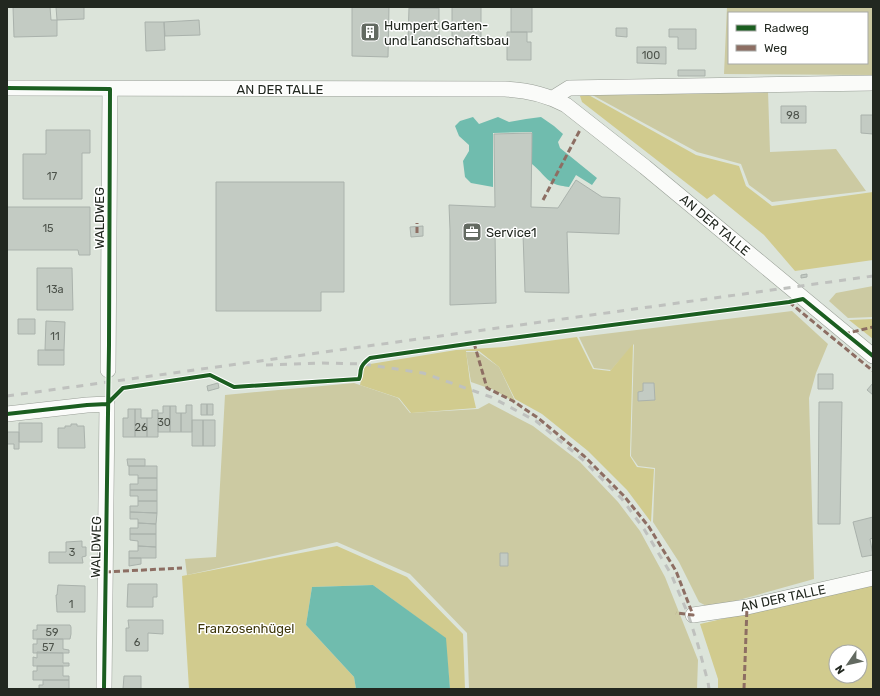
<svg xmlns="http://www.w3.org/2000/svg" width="880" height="696" font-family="Rubik,sans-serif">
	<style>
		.green { fill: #cccaa2; fill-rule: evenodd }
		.forest { fill: #d1cb8e; fill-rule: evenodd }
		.water { fill: #70bcae }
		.building { fill: #c3cbc3; stroke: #aab2ac }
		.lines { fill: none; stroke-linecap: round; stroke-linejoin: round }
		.street-casing { stroke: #989e96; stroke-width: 16 }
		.street { stroke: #fafbf9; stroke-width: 15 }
		.rail { stroke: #bfc1be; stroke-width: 3; stroke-dasharray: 7 7; stroke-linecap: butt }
		.quiet { stroke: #8d6e63; stroke-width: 3; stroke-dasharray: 6 3; stroke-linecap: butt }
		.cycleway-casing { stroke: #fff; stroke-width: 6 }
		.cycleway { stroke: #1b5e20; stroke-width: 4 }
		.labels { text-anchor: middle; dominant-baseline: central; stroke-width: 3; stroke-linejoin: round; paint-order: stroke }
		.number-label { font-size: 11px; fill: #4d534b }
		.poi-label { font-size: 13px; fill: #222820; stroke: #fff; text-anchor: start }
		.street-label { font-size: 13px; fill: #222820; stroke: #fff }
		.park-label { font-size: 13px; fill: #3e370b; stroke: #fff }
	</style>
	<rect width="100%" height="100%" fill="#dce4da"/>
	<path class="green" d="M727,7H873V75L724,74ZM729,13H867V63H729Z
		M583,90L768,91L770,152L836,149L866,191L772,202L749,185L741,164L697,152Z
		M873,286V317L848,318L829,301L836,293Z
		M792,311L828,344L816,373L809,398L814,579L710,608L699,602L679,562L653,522L655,468L638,466L631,456L634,344L611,370L594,368L579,337Z
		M466,352H478L499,367L516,403L494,390L471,382Z
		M354,383L398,398L410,413L478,409L489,403L533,426L580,462L618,502L640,531L665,577L698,660L697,689H469L467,633L410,574L337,542L187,575L185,559L216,557L225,395Z"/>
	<path class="forest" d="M585,93L696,155L739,166L746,186L772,206L873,192V260L795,271L764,235L714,194L707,199L582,102L580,96Z
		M873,319V339L849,320Z
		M577,337L593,369L610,371L633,344L630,456L637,467L654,469L651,522L627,490L588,451L542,414L515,399L499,367L479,351H466L470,382L476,408L411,413L399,398L360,385L364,365L456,350L504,347Z
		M337,546L407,577L463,634L465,689H450L445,638L373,585L312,587L306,625L354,677L356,689H189L182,576Z
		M873,584V689H718V679L700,624ZM836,652H860V676H836Z"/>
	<path class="water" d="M473,117L479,124L498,117L509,122L526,119L541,117L554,126L563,134L558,142L560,148L597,178L592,185L576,175L569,187C564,186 558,186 553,183C545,179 540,170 532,164V132L493,133V187L471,183L465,177L463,161L469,151V145L459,136L455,126L460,121Z
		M373,585L446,638L450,689H356L354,677L306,625L312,587Z"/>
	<path class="building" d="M13,7H50L51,20H57V36L14,37Z
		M56,7H84V19L57,20Z
		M352,7H389L388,57L352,56Z
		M409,7H439V8H409Z
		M452,7H481V40L452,39Z
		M511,7H532V32H511Z
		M409,8H439V39L408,40Z
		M199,20L200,35L165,36L164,22Z
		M145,22H164L165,50L146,51Z
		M616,28H627V37L616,36Z
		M669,29H696V49H678V37H669Z
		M507,32H527V42H531V60H507Z
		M637,47H666V64L637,63Z
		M678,70H705V76H678Z
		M781,106H806V123H781Z
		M861,115H873V134L861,133Z
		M46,130H90V153H82V199H23V154H46Z
		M532,133L531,207L558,208L576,180L602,197L620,198L619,234L567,232L569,293L525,292L523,234L495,231L496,303L450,305V230L449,205L495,207L494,134Z
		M216,182H344V292H321V311H216Z
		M7,207H90V255H79L78,250H7Z
		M423,226V236L411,237L410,227Z
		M37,268H72L73,310H37Z
		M807,274V277L801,278V275Z
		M18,319H35V334H18Z
		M46,321L65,322L64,350H45Z
		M38,350H64V365H38Z
		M818,374H833V389H818Z
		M218,383L219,388L208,391L207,386Z
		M643,383H654L655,400L638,401V392L643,391Z
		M873,383V395L867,390Z
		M819,402H842L840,524H818Z
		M201,404H207V415H201Z
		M207,404H213V415H207Z
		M186,405H192V432H181V413H186Z
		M163,406H170V432H158V413H163Z
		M170,406H176V413H181V432H170Z
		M128,409H135V437H123V418H128Z
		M135,409H141V418H147V437H135Z
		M152,410H158V437H147V418H152Z
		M192,420H203V446H192Z
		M203,420H215V446H203Z
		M19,423H42V442H19Z
		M71,424H77V426H84L85,448H58V428H65V426H71Z
		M7,432H19V449H14V444H7Z
		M127,459H145V466H128Z
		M129,466H157V478H138V475H129Z
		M138,478H157V490H130V484H138Z
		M130,490H157V501H138V496H130Z
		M138,501H157V513L130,512V506H138Z
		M130,512L157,513L156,524L138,523V519H130Z
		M873,517V538L870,539L873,555L862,557L853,522Z
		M138,523L156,524V534H130V528H138Z
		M130,534H156V547L138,546V541L130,540Z
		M82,541V547H86V556L82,557L83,563H49V552H66V542Z
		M138,546L156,547V558H129V551H138Z
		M500,553H508V566H500Z
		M129,558H141V564L129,566Z
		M128,584H157V597H153V607H127Z
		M58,585L85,586V612H57L56,595H57Z
		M128,620H163V634L148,633V651H126V628H129Z
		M37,625H70L71,627V634L70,639H33V630H37Z
		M37,639H63V649L69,650V653H33V644H37Z
		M37,652L63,653V663H69V666H33V657L37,658Z
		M37,666H63V676H69V680H33V671H37Z
		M124,676H141V689H123Z
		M43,680H69V689H39V685H43Z"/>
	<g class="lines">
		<defs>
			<path id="street" d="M7,88L505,89C527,90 546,94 566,105L645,167L873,356
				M553,98L569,88L873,83
				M108,370L110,89
				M7,414L87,405L107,404L104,689
				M693,615L747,607L873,578"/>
		</defs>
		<use href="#street" class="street-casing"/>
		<use href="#street" class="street"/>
		<path class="rail" d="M266,365L322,363L363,364L423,373L491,397L536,421L582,459L622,499L644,529L671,574L688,614L698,645L708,682L709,689
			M7,396L873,276"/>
		<path class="quiet" d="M543,200L580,130
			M417,233V223
			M789,302L873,371
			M844,334L873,327
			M474,343L487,388L513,401L538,418L584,456L624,496L649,527L676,571L693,615L676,613
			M105,572L182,568
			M744,689L747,607"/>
		<defs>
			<path id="cycleway" d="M7,88L110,89L109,345L104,689
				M7,414L87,405L107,404L123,388L210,375L234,387L359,379C361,375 360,372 361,369C362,364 366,361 370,358L474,343L789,302L803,299L873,356"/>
		</defs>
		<use href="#cycleway" class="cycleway-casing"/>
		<use href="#cycleway" class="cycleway"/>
	</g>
	<defs>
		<symbol id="building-square" viewBox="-11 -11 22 22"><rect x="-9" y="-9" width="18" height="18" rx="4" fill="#636a61" stroke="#fff"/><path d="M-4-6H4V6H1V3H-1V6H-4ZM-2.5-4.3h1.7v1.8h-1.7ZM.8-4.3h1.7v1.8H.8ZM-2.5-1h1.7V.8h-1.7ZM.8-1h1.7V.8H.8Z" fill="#fff"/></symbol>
		<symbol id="office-square" viewBox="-11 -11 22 22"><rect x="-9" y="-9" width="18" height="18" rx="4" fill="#636a61" stroke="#fff"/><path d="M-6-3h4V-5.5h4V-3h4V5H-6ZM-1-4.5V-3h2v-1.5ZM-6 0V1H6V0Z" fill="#fff"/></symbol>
	</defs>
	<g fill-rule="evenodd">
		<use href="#building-square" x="359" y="21" width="22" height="22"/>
		<use href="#office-square" x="461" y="221" width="22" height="22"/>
	</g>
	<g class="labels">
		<g class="number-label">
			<text x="651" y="55">100</text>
			<text x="793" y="115">98</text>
			<text x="52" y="176">17</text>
			<text x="48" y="228">15</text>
			<text x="55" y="289">13a</text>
			<text x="55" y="336">11</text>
			<text x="164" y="422">30</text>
			<text x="141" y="427">26</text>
			<text x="72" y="552">3</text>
			<text x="71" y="604">1</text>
			<text x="52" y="632">59</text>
			<text x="137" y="642">6</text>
			<text x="48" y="647">57</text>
		</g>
		<g class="poi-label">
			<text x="384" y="25">Humpert Garten-<tspan x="384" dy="15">und Landschaftsbau</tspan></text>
			<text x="486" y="232">Service1</text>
		</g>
		<g class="street-label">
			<text x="280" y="89">AN DER TALLE</text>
			<text transform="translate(99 218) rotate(-90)">WALDWEG</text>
			<text transform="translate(715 225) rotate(40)">AN DER TALLE</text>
			<text transform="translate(96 547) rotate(-89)">WALDWEG</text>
			<text transform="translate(783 598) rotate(-12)">AN DER TALLE</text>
		</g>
		<g class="park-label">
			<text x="246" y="628">Franzosenhügel</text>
		</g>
	</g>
	<rect width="880" height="696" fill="none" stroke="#222820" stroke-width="16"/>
	<rect x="728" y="12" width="140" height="52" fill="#ffffff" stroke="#a7a9a6"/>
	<rect x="736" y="25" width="20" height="6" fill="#1b5e20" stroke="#a7a9a6"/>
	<text x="764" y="32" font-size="12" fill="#222820">Radweg</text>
	<rect x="736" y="45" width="20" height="6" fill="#8d6e63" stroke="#a7a9a6"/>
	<text x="764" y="52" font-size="12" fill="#222820">Weg</text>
	<g transform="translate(848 664) rotate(236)"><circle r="19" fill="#ffffff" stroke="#a7a9a6"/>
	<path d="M0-3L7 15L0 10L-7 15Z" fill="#636a61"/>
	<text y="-6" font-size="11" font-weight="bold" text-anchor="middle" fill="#222820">N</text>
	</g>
</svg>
